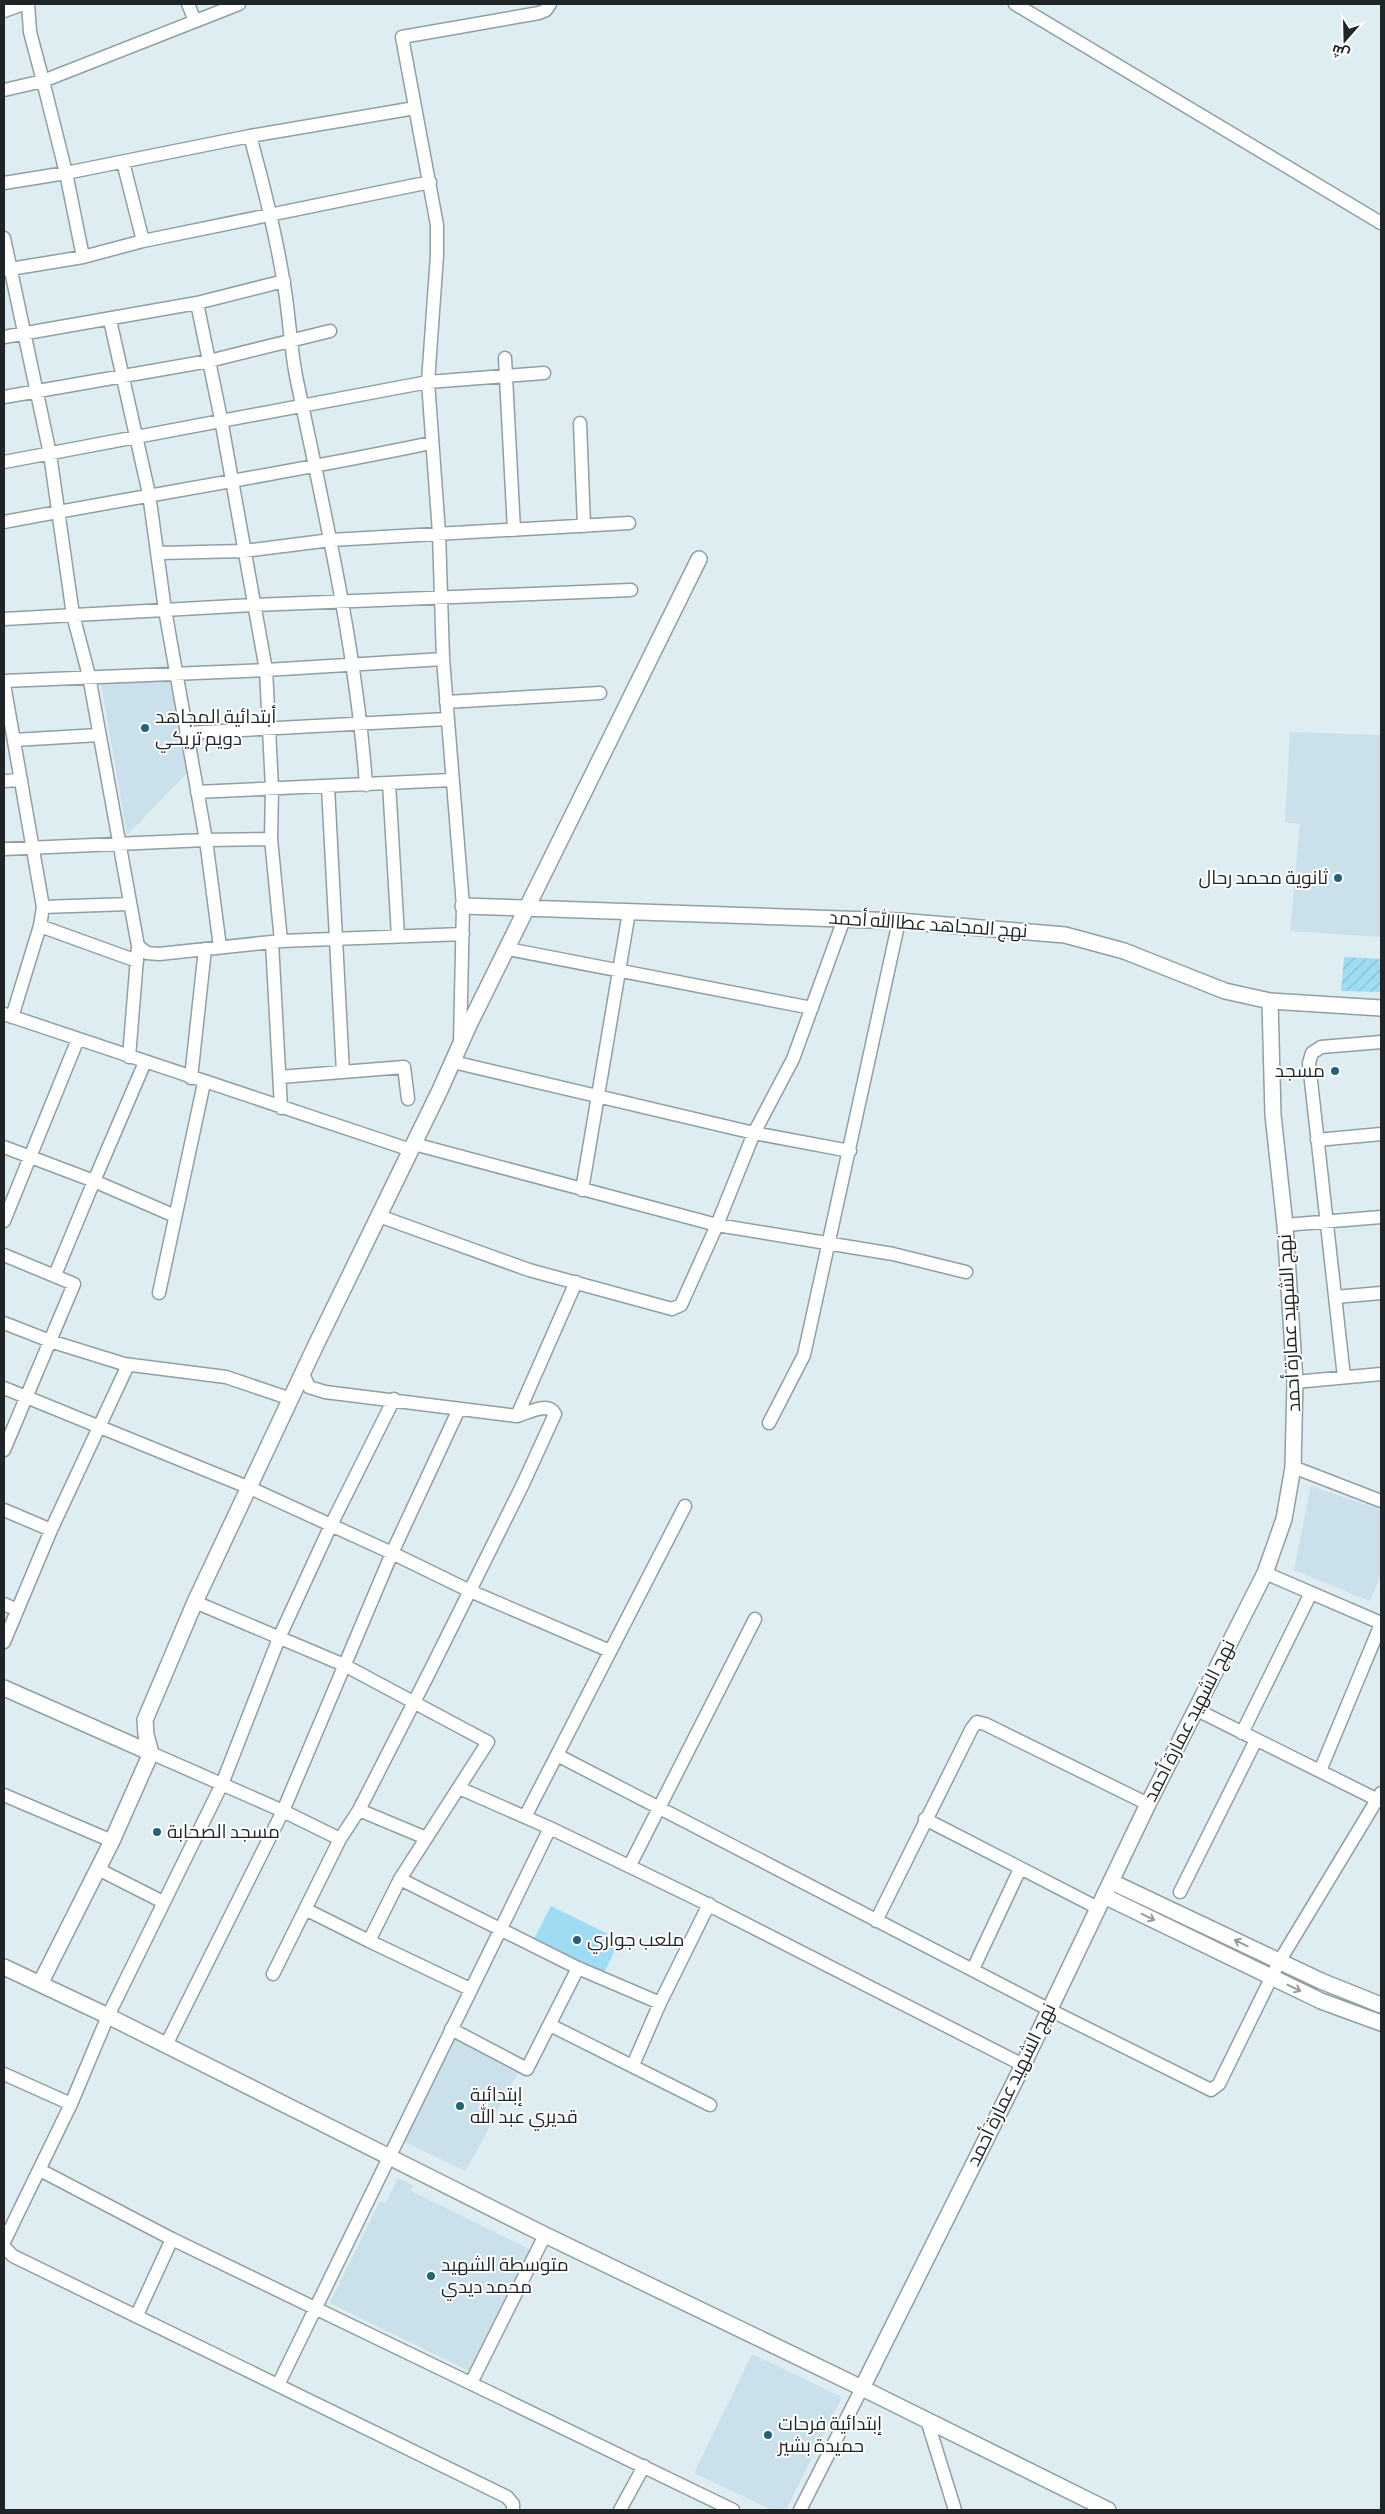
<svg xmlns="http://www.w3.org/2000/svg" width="1385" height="2514" font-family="'Alegreya Sans',Cairo,sans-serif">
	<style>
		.built { fill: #cae0ea }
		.grass { fill: #9edcf3 }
		.garden { fill: url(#garden-furrows) }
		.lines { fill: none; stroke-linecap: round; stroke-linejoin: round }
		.minor-casing { stroke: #909fa4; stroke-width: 15 }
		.tertiary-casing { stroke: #909fa4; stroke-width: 18 }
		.minor { stroke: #fff; stroke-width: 12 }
		.tertiary { stroke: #fff; stroke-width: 15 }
		.oneway { stroke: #9a9d9e }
		.poi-dot { fill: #226377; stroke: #fff; stroke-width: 2 }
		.labels { text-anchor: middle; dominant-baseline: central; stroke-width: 4; stroke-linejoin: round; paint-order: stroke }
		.poi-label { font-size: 19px; fill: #1f2527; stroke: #fff; text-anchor: start }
		.street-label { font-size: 19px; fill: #1f2527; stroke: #fff }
	</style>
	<defs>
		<pattern id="garden-furrows" width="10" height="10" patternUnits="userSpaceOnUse" patternTransform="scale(1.25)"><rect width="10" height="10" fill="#9edcf3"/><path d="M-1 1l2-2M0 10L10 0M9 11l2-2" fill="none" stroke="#88bdd0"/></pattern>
	</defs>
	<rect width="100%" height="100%" fill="#ddedf2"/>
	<path class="built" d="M174,678L187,773L127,835L101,683Z
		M1290,732L1381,735V937L1290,931L1300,824L1285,822Z
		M1311,1486L1381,1510V1575L1370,1601L1294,1570Z
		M454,2035L519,2070L466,2171L402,2141Z
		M398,2178L414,2186L411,2191L531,2250L471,2372L330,2303L380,2201L386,2203Z
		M752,2354L842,2397L786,2510H772L694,2473Z"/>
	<path class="grass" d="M551,1906L620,1940L604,1973L534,1939Z"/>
	<path class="garden" d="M1344,957L1381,959V992L1341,991Z"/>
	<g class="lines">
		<defs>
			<path id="minor" d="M28,4L30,32L43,81L239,4
				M188,4L195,21
				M1015,4L1381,223
				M4,11L23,4
				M4,90L43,81L66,173L83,257
				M250,136C263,183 275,230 283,279C289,311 290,344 296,376C324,511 356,646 366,785
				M123,162L143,241
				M4,183L66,173L250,136L415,108
				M4,238L50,454L73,615L89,676L138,946L147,953L159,954L281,941L463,934
				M4,270L83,257L143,241L430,182
				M110,320L149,494L165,610L206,840L220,947
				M4,337L197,303L284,281
				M505,358L514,530
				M4,397L209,361L330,331
				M580,423L584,526
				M4,462L428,382L544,373
				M4,522C146,495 289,473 431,443
				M159,553L244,551L331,540L629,523
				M4,619L253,605L631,590
				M4,681L266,670L443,659
				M4,684L43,907L40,926L12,1017
				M446,702L600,693
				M186,733L447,719
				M14,740L99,735
				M4,781L21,780
				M389,783L398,936
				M328,787L343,1072
				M197,792L451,780
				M271,839L281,941
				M4,849L206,840L271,839L272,788L266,670L221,419L197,303
				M43,907L129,904
				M40,926L137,961
				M272,942L281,1108
				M508,949L812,1008
				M4,1014L411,1150
				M460,1043L463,906L443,659L439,533L428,382L437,255V225L402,37L539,13L546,10L550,4
				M129,1057L138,946
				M453,1062L754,1133L850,1151
				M280,1077L404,1067L408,1099
				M191,1078L205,949
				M1317,1140L1381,1134
				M414,1144L717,1225L893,1254L966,1272
				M4,1147L94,1181L145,1062
				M582,1190L629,912
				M379,1216L529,1270L672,1309L681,1305L717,1225L754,1133L793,1059L844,919
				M4,1221L78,1039
				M1285,1225L1381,1217
				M4,1255L74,1284L4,1450
				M55,1275L94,1181L175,1216
				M159,1293L204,1083
				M1335,1297L1381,1293
				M4,1323L50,1341L124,1364L226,1377L291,1399
				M1344,1377L1309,1063L1312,1053L1321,1047L1381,1042
				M1295,1382L1381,1374
				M4,1388L250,1488L392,1553L470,1591L610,1651
				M517,1416L576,1282
				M769,1423L804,1355L899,921
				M1293,1467L1381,1501
				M4,1510L51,1530
				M1265,1573L1381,1623
				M195,1602L344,1665L488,1742L400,1879L369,1941L305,1909
				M4,1604L17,1610
				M4,1642L51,1530L128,1365
				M1197,1710L1378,1800
				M1242,1733L1311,1593
				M151,1753L283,1811L340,1839
				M557,1755L1048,2009L1211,2090L1219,2084L1279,1962L1381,1793
				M1320,1771L1381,1624
				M4,1795L112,1841
				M359,1810L426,1838
				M525,1817L685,1506
				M925,1819L1098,1908
				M550,1828L695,1898L1023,2065
				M630,1865L755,1619
				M98,1869L163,1902
				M400,1879L578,1968L660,2003
				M1180,1892L1256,1740
				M876,1921L972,1728L977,1722L985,1724L1148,1804
				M369,1941L470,1989
				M973,1969L1020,1869
				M273,1974L340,1839L359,1810L430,1671L523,1484L555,1414C548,1401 528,1413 517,1416L325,1392L309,1387L303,1374
				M550,2025L710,2105
				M451,2029L527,2069L578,1968
				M166,2045L283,1811L392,1553L459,1409
				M633,2065L660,2003L709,1904
				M4,2074L71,2104
				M40,2170L172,2239L733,2510
				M4,2242L71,2104L108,2016L222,1784L279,1638L331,1525L394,1399
				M4,2247L13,2256L507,2497L513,2504V2510
				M137,2315L172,2239
				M471,2383L545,2235
				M278,2385L550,1828L459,1788
				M927,2420L955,2510
				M620,2510L644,2466
				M800,2510L862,2388"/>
			<path id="tertiary" d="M463,906L899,921L1065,935L1124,951L1225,991L1270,1001L1381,1008
				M4,1688L151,1753
				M1112,1882L1321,1981L1381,2005
				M1104,1896L1321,2001L1381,2023
				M4,1967L108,2016L545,2235L862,2388L1108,2510
				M40,1984L112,1841L151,1753L146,1735L145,1720L195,1602L314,1349L440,1090L469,1025L699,559
				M862,2388L1023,2065L1148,1804L1265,1573L1284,1519L1293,1467L1295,1382L1285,1225L1273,1115L1270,1001"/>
		</defs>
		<use href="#minor" class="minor-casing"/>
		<use href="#tertiary" class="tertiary-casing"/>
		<use href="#minor" class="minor"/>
		<use href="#tertiary" class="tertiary"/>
	</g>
	<defs><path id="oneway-shaft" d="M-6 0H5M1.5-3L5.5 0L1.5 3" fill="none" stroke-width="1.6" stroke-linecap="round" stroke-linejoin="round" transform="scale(1.25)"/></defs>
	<g class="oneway">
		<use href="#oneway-shaft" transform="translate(1148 1917) rotate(26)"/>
		<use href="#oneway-shaft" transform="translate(1241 1943) rotate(-154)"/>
		<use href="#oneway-shaft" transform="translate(1294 1988) rotate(26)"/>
	</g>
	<g class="poi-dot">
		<circle cx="145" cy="728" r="5"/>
		<circle cx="1338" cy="878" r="5"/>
		<circle cx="1335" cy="1071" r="5"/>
		<circle cx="157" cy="1832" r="5"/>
		<circle cx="577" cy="1940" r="5"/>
		<circle cx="460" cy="2106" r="5"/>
		<circle cx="431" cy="2276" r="5"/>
		<circle cx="768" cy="2435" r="5"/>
	</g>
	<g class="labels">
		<g class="poi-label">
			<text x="155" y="717">أبتدائية المجاهد<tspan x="155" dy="22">دويم تريكي</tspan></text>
			<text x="1328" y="878" text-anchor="end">ثانوية محمد رحال</text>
			<text x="1325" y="1071" text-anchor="end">مسجد</text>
			<text x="167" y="1832">مسجد الصحابة</text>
			<text x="587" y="1940">ملعب جواري</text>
			<text x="470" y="2095">إبتدائية<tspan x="470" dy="22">قديري عبد الله</tspan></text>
			<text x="441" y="2265">متوسطة الشهيد<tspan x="441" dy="22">محمد ديدي</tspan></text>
			<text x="778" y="2424">إبتدائية فرحات<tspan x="778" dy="22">حميدة بشير</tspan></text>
		</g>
		<g class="street-label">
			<text transform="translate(928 925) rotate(4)">نهج المجاهد عطاالله أحمد</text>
			<text transform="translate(1290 1323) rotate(-93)">نهج الشهيد عمارة أحمد</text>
			<text transform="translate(1190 1721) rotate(-63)">نهج الشهيد عمارة أحمد</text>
			<text transform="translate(1012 2085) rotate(-64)">نهج الشهيد عمارة أحمد</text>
		</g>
	</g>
	<rect width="1385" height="2514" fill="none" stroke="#1f2527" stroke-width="10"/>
	<g transform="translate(1345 40) rotate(200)" stroke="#ffffff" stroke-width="4" paint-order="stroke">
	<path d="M0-4L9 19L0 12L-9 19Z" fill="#1f2527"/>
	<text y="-8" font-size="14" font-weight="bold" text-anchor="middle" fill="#1f2527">ش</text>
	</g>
</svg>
